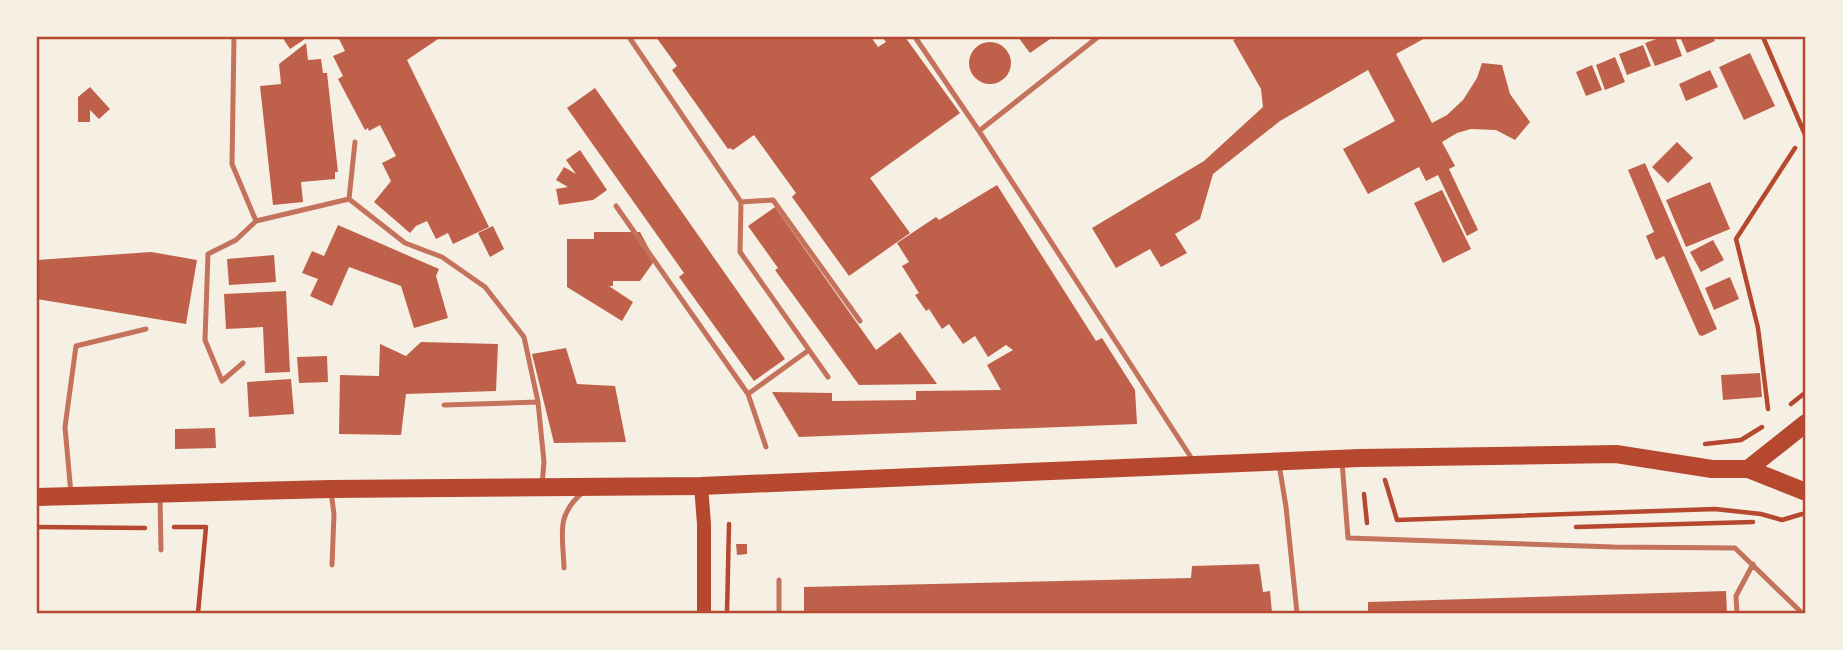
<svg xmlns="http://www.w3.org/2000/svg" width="1843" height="650" font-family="Inter,sans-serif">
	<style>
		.building { fill: #bf614a }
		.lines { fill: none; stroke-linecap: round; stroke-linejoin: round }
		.path { stroke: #b5482f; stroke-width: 4.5 }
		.service { stroke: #c5725c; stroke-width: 5 }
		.secondary { stroke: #b5482f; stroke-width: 14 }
		.primary { stroke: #b5482f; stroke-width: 18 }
		.neatline { fill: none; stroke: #b5482f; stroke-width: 2.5 }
	</style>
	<rect width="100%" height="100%" fill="#f6efe4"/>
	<path class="building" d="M282,37H308L290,49Z
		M338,37H441L407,60L489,227L453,244L448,233L436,239L427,221L416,226L410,233L374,202L391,181L382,163L396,156L380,125L369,131L368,128L365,130L338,79L343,76L333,56L345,51Z
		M656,37H871L878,47L886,42L882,37H905L960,113L870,178L910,233L849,276L792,197L796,193L754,135L733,150L730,148L728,149L672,70L677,66Z
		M1018,37H1053L1030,53Z
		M1239,37H1427L1396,54L1432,123L1447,115L1463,100L1477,78L1482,63L1502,65L1510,94L1530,122L1515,140L1496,130L1471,129L1457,133L1442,142L1455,166L1449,169L1478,230L1467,236L1438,175L1426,181L1419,167L1368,194L1343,149L1395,121L1368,70L1280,121L1213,174L1200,219L1175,234L1187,253L1161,267L1150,249L1116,268L1092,228L1204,161L1263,107L1261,89L1233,40Z
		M1662,37H1675L1682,56L1655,66L1645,43Z
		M1680,37H1713L1715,41L1687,53Z
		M969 63a21 21 0 1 1 42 0a21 21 0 1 1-42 0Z
		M306,43L308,60L321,59L323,73H327L338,172H335V179L301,182L303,202L273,205L260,86L281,84L279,64Z
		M1643,45L1651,66L1627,75L1619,54Z
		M1750,53L1775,106L1744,120L1719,67Z
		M1615,57L1625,82L1605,90L1596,65Z
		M1592,65L1602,90L1586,96L1576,72Z
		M1710,70L1718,87L1686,101L1679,84Z
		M90,87L110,109L99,119L90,110V122H78V97Z
		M595,88L785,359L754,381L679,277L684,273L567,108Z
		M1677,142L1693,158L1668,183L1652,167Z
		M580,150L607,190L593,200L559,205L556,189L568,187L556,180L564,167L576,174L566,160Z
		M1645,163L1717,329L1702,336L1699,335L1664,256L1656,260L1646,236L1654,232L1628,170Z
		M1710,182L1730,229L1686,247L1666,200Z
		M997,185L1096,341L1102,338L1135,390L1137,424L799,437L772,392L832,393V401L916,400V391L1001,390L987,365L1013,350L1006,345L988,357L975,336L963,344L949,324L942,329L929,309L926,311L915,295L919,293L902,266L909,262L897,243L936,217L939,220Z
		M1442,190L1471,249L1443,263L1414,203Z
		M775,207L876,350L900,332L937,384L859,385L775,270L778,268L748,226Z
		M338,225L439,269L436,276L448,318L414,328L401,286L349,267L332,306L310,296L318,279L302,273L312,251L324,256Z
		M493,226L504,249L490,257L478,233Z
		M594,232H640L655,260L640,281H613V286H609L633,302L622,321L567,287V239H594Z
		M1713,240L1724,260L1701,272L1690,252Z
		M151,252L197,260L186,324L37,299V260Z
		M274,255L276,282L229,285L227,259Z
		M1730,277L1739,299L1714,310L1705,288Z
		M286,291L290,372L265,373L263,327L226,329L224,294Z
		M421,342L498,344L496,391L406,394L401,435L339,434L340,375L379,376L380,344L406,356Z
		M566,348L577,384L615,386L626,442L554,443L532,354Z
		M327,356L328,382L299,383L297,357Z
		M1760,373L1762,397L1723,400L1721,375Z
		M291,379L294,414L249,417L247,382Z
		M215,428L216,448L175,449V429Z
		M736,544H747V554L737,555Z
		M1259,564L1263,592L1270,591L1272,613H804V587L1191,578L1192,566Z
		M1726,591L1727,613H1368V602Z"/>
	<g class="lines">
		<path class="path" d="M1763,37L1806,137
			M1791,404L1806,392
			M1768,409L1758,328L1736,239L1795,148
			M1705,444L1741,440L1762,427
			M1385,480L1397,520L1715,509L1761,514L1782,520L1802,514
			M1364,494L1367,523
			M37,527L145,528
			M174,527H206L198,613
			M1576,527L1753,522
			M727,613L729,524"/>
		<path class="service" d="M234,37L232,164L256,221
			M629,37L741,202L773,200L860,321
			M915,37L979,131L1194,462
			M979,131L1098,37
			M349,199L355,142
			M741,202L740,252L828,377
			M616,206L748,394L766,447
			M243,363L222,381L205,340L208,254L236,240L256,221L349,199L405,243L442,257L485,287L524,337L538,402L544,462L542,484
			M748,394L809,350
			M444,405L538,402
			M1342,462L1348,538L1614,547L1735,548L1802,613
			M1279,464L1286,507L1297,613
			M331,492L334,514L332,565
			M71,494L65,427L76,346L146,329
			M160,497L161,550
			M564,568C563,534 555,516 583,492
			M779,613V580
			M1737,613L1736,596L1753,564"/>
		<path class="secondary" d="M701,486L704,524V613"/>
		<path class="primary" d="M1748,469L1806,423
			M37,497L330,489L701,486L1360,458L1616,454L1712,469H1748L1806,492"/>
	</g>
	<rect width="1843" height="650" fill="none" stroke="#f6efe4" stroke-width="77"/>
	<rect x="38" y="38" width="1766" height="574" class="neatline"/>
</svg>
